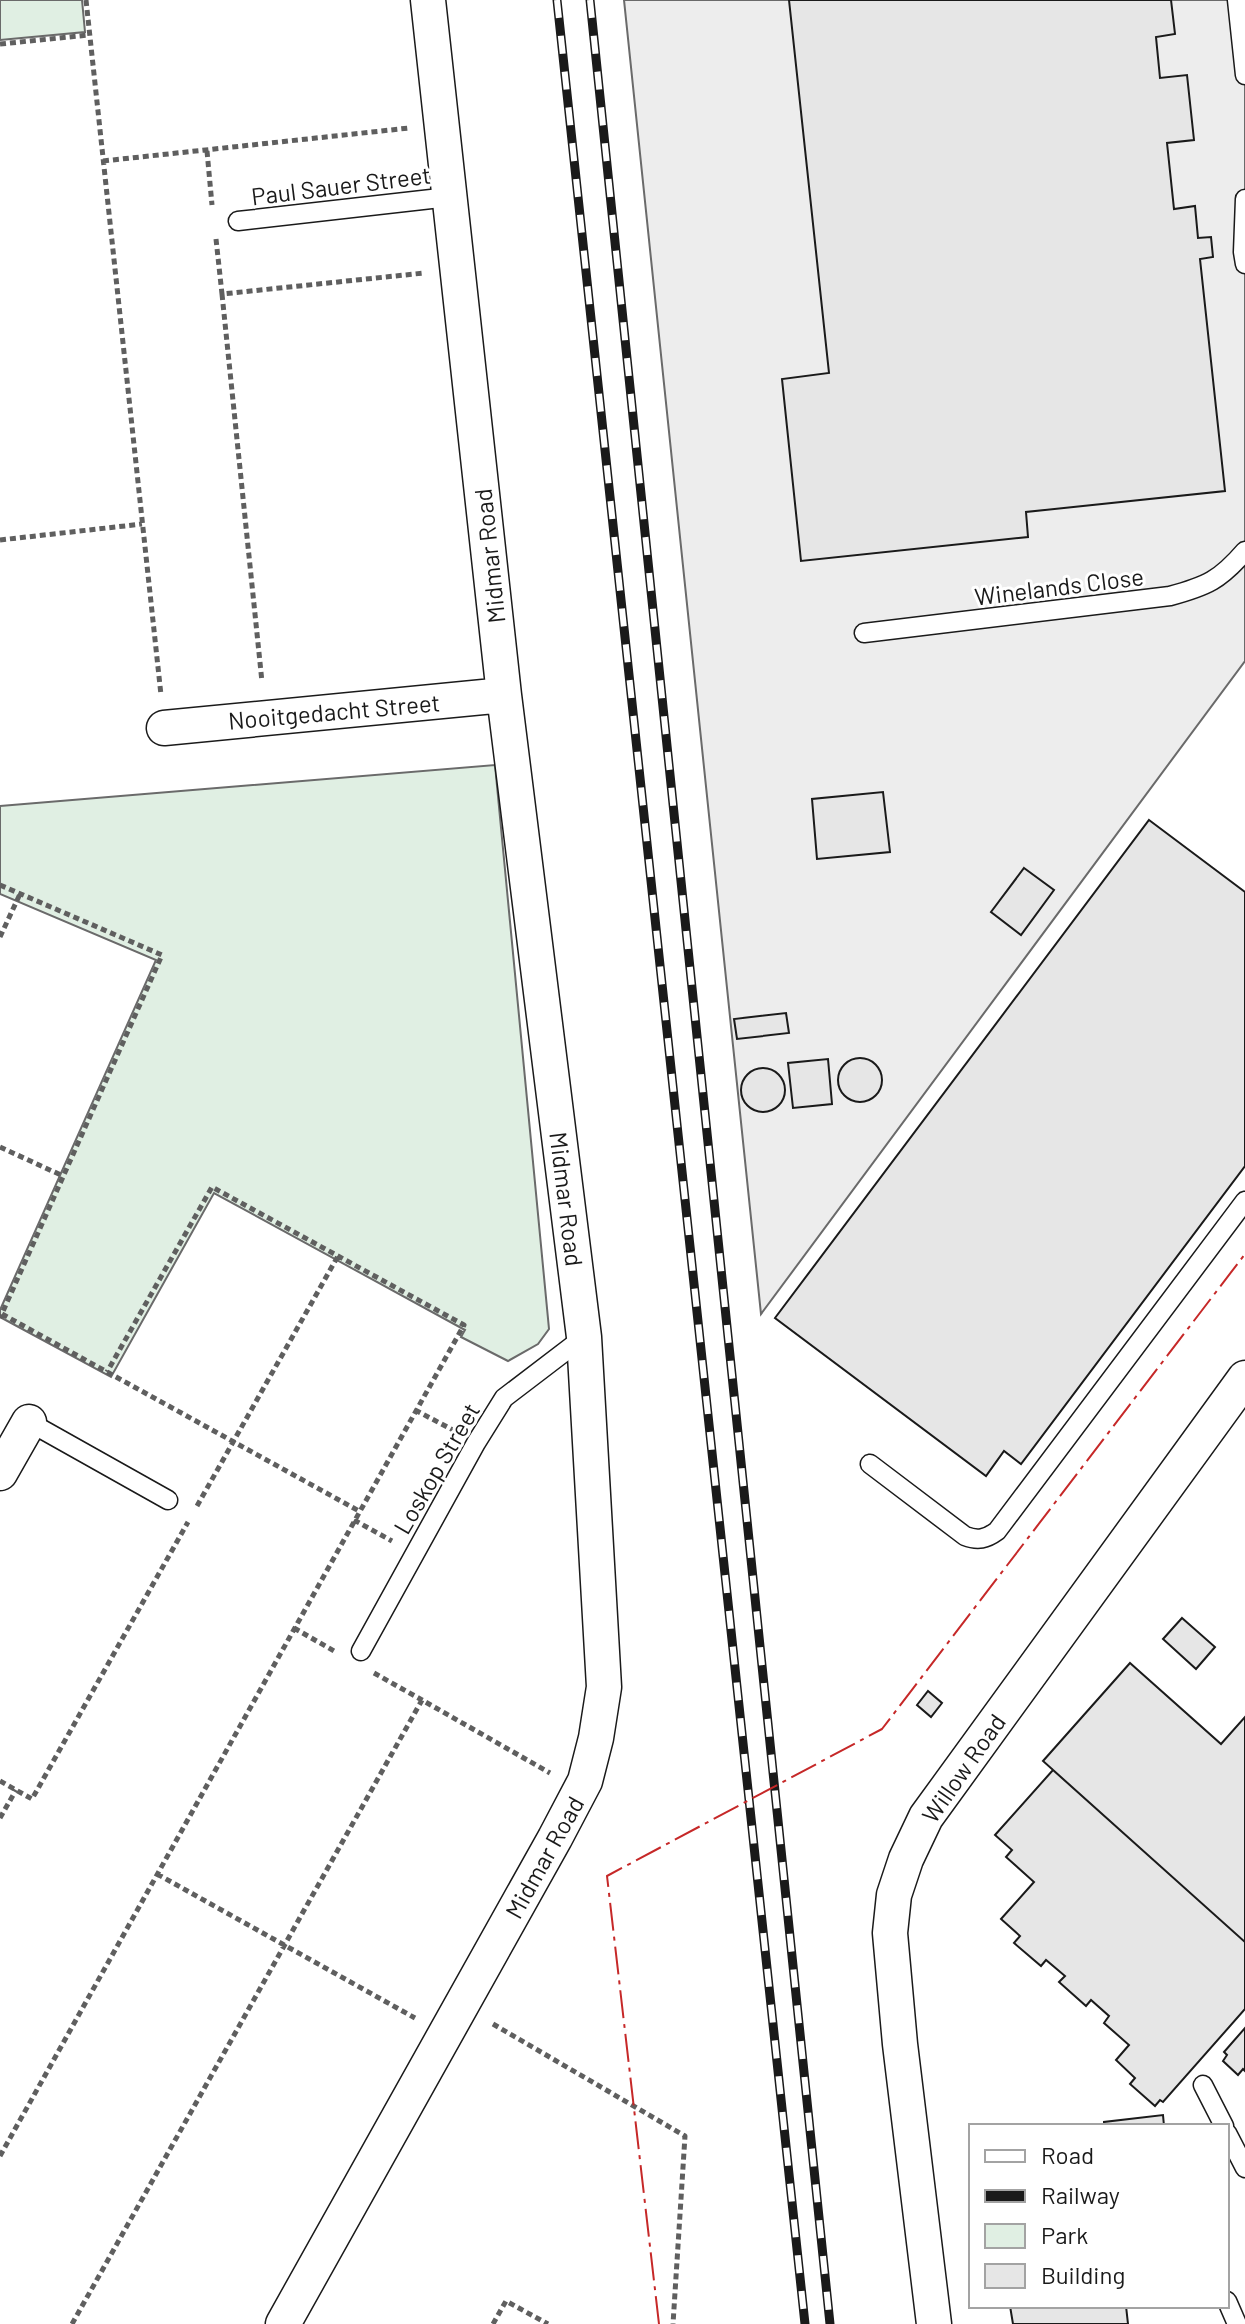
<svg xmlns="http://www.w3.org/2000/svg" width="1245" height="2324" font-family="Barlow,sans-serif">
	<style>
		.green { fill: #e0efe3; stroke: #6a6a6a; stroke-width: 2 }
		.parking { fill: #ededed; stroke: #6a6a6a; stroke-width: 2 }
		.building { fill: #e6e6e6; stroke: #1a1a1a; stroke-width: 2 }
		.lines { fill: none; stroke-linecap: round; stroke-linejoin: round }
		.lane-casing { stroke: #1a1a1a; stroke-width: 21 }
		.street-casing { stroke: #1a1a1a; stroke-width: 37 }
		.path { stroke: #5f5f5f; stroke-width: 5; stroke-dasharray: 6 4; stroke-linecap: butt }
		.lane { stroke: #fff; stroke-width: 18 }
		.street { stroke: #fff; stroke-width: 34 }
		.rail-casing { stroke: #1a1a1a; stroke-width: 9 }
		.rail { stroke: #fff; stroke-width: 6; stroke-dasharray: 18; stroke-linecap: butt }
		.power { stroke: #c62828; stroke-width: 2; stroke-dasharray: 28 6 4 6; stroke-linecap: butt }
		.labels { text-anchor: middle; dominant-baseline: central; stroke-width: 6; stroke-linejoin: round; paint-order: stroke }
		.street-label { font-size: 24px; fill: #1a1a1a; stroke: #fff }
	</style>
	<rect width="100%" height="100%" fill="#fff"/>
	<path class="green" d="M0,0H82L85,32L0,40Z
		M495,765L549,1329L538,1344L508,1361L461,1337L465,1330L214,1193L111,1377L0,1317V1310L156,960L0,894V806Z"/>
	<path class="parking" d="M624,0H1245V661L761,1314Z"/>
	<path class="building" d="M789,0H1171L1175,34L1156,37L1160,78L1187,75L1194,140L1167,143L1174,209L1195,206L1198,238L1211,237L1213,257L1200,259L1225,491L1026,512L1028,537L801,561L782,379L829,373Z
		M883,792L890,852L817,859L812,799Z
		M1149,820L1245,892V1166L1021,1464L1004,1451L986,1476L775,1318Z
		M1024,868L1054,890L1021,935L991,912Z
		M786,1013L789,1033L737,1039L734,1019Z
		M838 1080a22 22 0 1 1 44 0a22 22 0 1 1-44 0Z
		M828,1059L832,1104L793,1108L788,1063Z
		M741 1090a22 22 0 1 1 44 0a22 22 0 1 1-44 0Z
		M1182,1618L1215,1647L1196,1669L1163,1639Z
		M1130,1663L1221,1744L1245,1717V1942L1043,1761Z
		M928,1691L942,1703L931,1717L917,1705Z
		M1053,1770L1245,1942V2009L1163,2102L1160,2100L1155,2106L1130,2084L1135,2078L1116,2060L1129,2045L1104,2023L1109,2016L1091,2000L1086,2006L1059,1982L1065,1976L1046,1960L1041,1966L1014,1943L1020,1936L1001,1919L1034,1882L1006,1857L1012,1850L995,1835Z
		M1245,2028V2071L1243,2069L1238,2075L1223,2061L1227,2055L1224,2052Z
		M1163,2115L1164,2126H1104V2122Z
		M1010,2306H1126L1128,2324H1013Z"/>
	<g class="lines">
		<defs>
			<path id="lane" d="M1237,0L1245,75
				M1245,199L1243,252L1245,264
				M238,221L449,197
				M864,633L1170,596C1207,586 1220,580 1245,551
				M29,1422L168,1500
				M870,1464L965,1536C978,1541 986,1539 997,1531L1245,1201
				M361,1651L476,1443L504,1398L584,1337
				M1203,2085L1224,2126
				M1227,2133L1245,2168
				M1227,2301L1237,2324"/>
			<path id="street" d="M164,728L504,695
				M0,1473L29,1422
				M283,2324L555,1838L585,1781L596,1738L604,1687L584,1337L504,695L428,0
				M934,2324L900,2044L890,1933L894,1895L906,1859L926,1817L1245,1378"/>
		</defs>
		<use href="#lane" class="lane-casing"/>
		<use href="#street" class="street-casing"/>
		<path class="path" d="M86,0L161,695
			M0,44L89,35
			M207,151L212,205
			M103,161L409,128
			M216,239L222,294L424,273
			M222,294L262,682
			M0,540L142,524
			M0,885L162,955L0,1318
			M0,937L20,894
			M0,1147L63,1176
			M2,1314L359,1511
			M415,1410L453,1430
			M197,1506L338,1256
			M354,1520L392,1541
			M294,1628L334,1651
			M374,1673L422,1700
			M0,1781L32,1799L188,1522
			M0,1818L16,1790
			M157,1874L415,2018
			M493,2024L685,2136L673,2324
			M0,2156L464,1325L212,1187L107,1372
			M72,2324L422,1700L550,1773
			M493,2324L506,2301L548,2324"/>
		<use href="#lane" class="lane"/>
		<use href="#street" class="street"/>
		<defs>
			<path id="rail" d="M557,0L805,2324
				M590,0L830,2324"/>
		</defs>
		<use href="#rail" class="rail-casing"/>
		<use href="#rail" class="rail"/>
		<path class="power" d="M659,2324L607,1876L882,1729L1245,1254"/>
	</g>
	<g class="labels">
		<g class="street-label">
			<text transform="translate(341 185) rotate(-7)">Paul Sauer Street</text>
			<text transform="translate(489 556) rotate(-96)">Midmar Road</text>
			<text transform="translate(1059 586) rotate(-7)">Winelands Close</text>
			<text transform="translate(334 711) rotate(-5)">Nooitgedacht Street</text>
			<text transform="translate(567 1199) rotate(83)">Midmar Road</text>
			<text transform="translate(436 1468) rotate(-60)">Loskop Street</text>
			<text transform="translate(963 1768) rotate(-55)">Willow Road</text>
			<text transform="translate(544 1857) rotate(-61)">Midmar Road</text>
		</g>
	</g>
	<rect x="969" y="2124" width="260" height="184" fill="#ffffff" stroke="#a3a3a3" stroke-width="2"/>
	<rect x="985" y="2150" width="40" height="12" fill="#ffffff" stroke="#a3a3a3" stroke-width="2"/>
	<text x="1041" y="2164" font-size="24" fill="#1a1a1a">Road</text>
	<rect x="985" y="2190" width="40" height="12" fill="#1a1a1a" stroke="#a3a3a3" stroke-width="2"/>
	<text x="1041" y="2204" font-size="24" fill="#1a1a1a">Railway</text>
	<rect x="985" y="2224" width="40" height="24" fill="#e0efe3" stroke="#a3a3a3" stroke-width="2"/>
	<text x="1041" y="2244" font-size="24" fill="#1a1a1a">Park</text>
	<rect x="985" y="2264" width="40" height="24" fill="#e6e6e6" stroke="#a3a3a3" stroke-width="2"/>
	<text x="1041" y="2284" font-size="24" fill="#1a1a1a">Building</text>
</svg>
